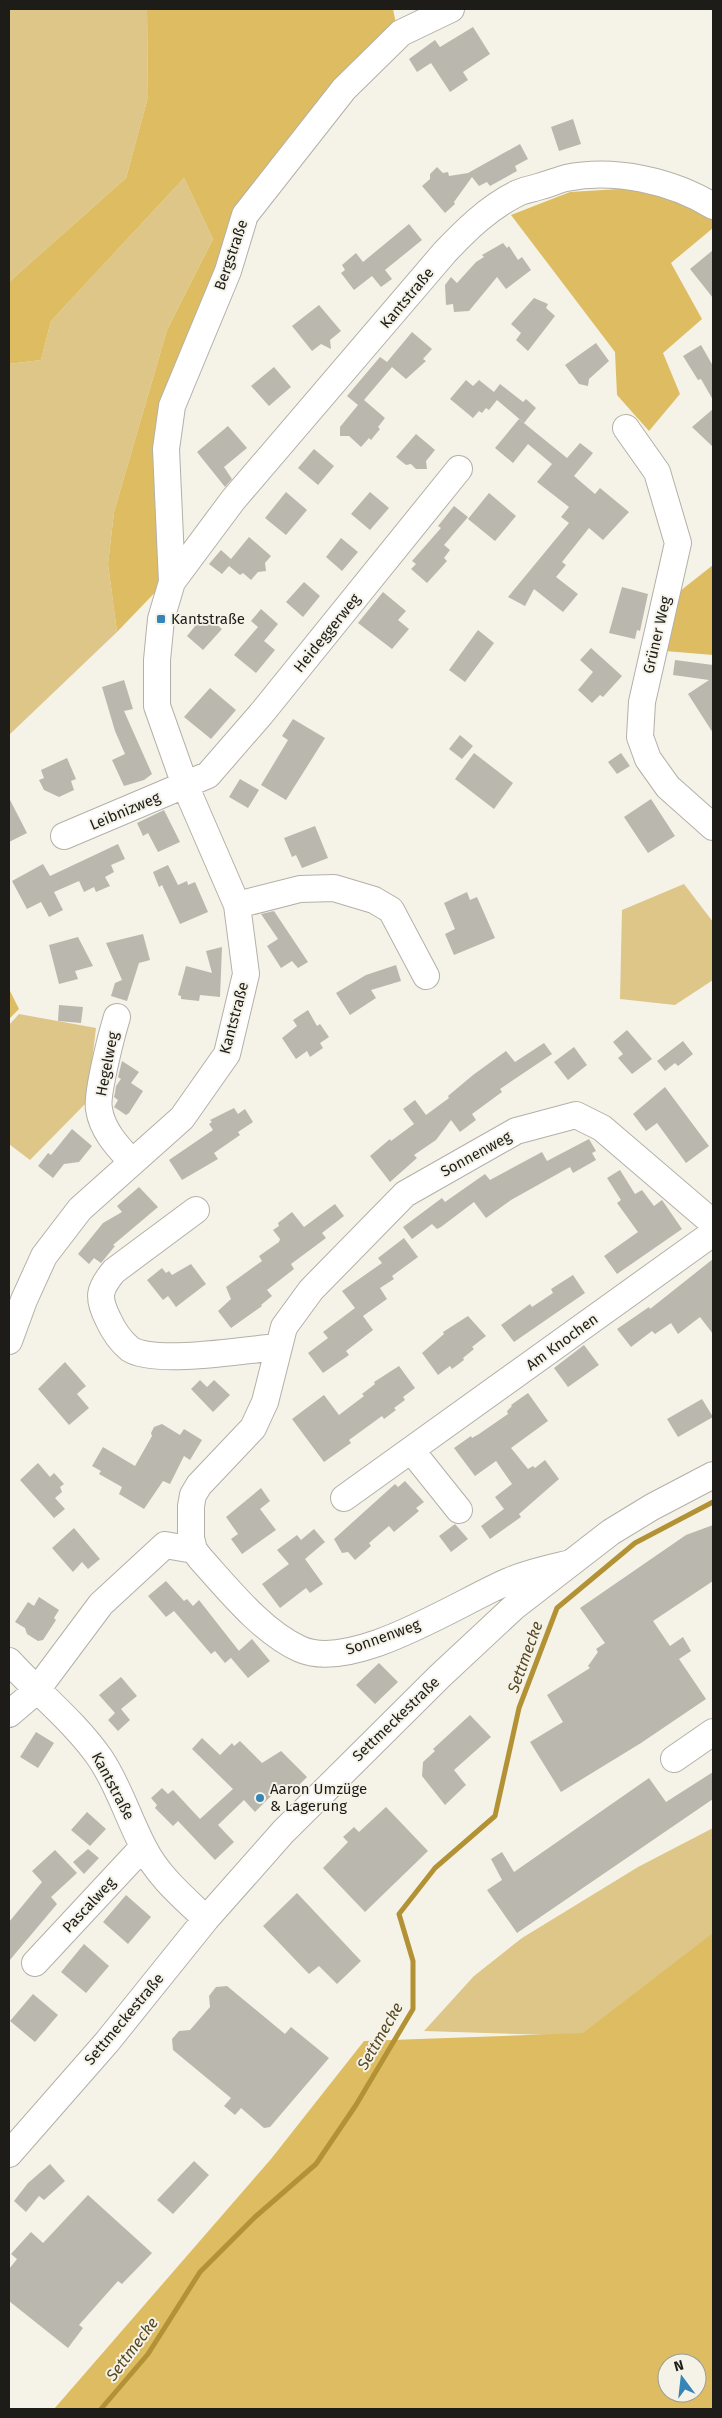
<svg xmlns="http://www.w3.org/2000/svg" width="722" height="2418" font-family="'Fira Sans',sans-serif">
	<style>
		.green { fill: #ddc688 }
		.forest { fill: #debd62; fill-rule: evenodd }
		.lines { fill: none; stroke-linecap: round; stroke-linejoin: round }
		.stream { stroke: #b29234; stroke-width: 5 }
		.building { fill: #bab7ae }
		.minor-casing { stroke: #b4b0a8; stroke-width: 28 }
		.minor { stroke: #fff; stroke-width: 26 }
		.poi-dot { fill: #3585b6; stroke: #f5f2e8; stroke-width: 2 }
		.labels { text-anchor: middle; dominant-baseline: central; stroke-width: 4; stroke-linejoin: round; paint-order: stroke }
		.street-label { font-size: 15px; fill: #1d1c19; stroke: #f5f2e8 }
		.poi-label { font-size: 15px; fill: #1d1c19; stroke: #f5f2e8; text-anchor: start }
		.water-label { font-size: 16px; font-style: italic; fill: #574923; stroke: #f5f2e8 }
	</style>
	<rect width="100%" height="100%" fill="#f5f2e8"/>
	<path class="green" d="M9,9H147L148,97L126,178L9,282Z
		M184,178L213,239L167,330L114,512L108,564L117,632L9,735V364L41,360L51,321Z
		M684,884L713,922V980L675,1005L620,999L622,910Z
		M19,1014L96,1028L87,1102L30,1160L9,1144V1025Z
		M713,1828V1936L584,2036L424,2031L474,1976L522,1938L638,1867Z"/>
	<path class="forest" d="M147,9H393L397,29L239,217L168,404L166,581L117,632L108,564L114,512L167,330L213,239L184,178L51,321L41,360L9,364V282L126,178L148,97Z
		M635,188L701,211L713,219V228L671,263L702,319L663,353L680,394L649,431L617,395L615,352L511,215L570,192Z
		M713,565V655L665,651L675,595Z
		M9,989L19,1009L9,1019Z
		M713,1933V2409H54L271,2159L364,2041L583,2033ZM667,2363H697V2393H667Z"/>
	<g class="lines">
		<path class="stream" d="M101,2409L148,2354L200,2272L255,2217L316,2164L356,2105L413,2009V1961L399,1914L435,1868L495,1816L519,1708L557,1608L635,1543L713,1502"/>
	</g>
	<path class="building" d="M473,27L490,54L463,72L468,80L450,92L431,63L417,72L409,59L435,40L440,47Z
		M573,119L581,144L559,151L551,127Z
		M520,144L528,159L515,166L517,171L490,186L487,182L479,186L472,177L454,202L455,204L445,213L422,186L430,179V174L437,167L443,173L448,172L449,176L468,173Z
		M409,224L422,240L385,270L392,279L381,287L372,276L354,290L341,273L345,270L342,265L356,253L363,262Z
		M503,243L507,248L509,246L518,260L522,257L531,270L506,289L497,277L469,311L454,312L453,304L446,305L445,285L451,277L457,283L476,262L484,257L482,255Z
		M713,250V298L690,269Z
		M534,298L548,304L546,308L555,316L528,351L516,340L521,333L511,324Z
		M319,305L341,331L330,340L331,349L321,344L312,351L292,326Z
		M412,332L432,349L423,359L426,361L406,379L392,367L364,400L385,418L378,427L380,429L371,440L369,438L361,447L349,436H340V427L358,405L347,396L380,357L387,362Z
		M596,343L609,361L589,379L588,386L579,384L565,365Z
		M701,345L713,366V400L701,379L698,380L683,356Z
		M274,367L291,387L269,406L251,386Z
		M466,380L473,386L479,380L494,392L500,384L523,402L526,399L536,408L524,423L497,400L489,410L486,408L482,413L479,411L473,418L450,399Z
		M713,409V447L692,427Z
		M519,419L567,458L580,443L593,453L574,476L595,494L600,488L629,512L603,540L589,528L562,562L566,565L556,577L578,594L563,612L534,589L525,606L508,597L569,523L561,517L569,507L537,482L552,464L528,444L513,463L495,448Z
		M228,426L247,448L224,467L232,479L225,487L197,452Z
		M416,434L435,450L426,461L427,469H416L411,464L406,465L396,457Z
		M314,449L334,466L318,485L298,468Z
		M286,492L307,510L286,535L265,518Z
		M370,492L389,508L370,530L351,514Z
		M489,493L516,516L495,541L468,519Z
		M454,506L468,517L444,545L450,550L444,558L447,561L427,583L411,569L416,564L412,561L441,528L438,526Z
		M249,537L271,556L265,563L266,571L258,572L251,580L243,573L240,575L229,566L222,574L209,564L221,550L231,559Z
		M341,538L358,552L342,571L326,557Z
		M304,582L320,596L303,617L286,602Z
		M622,587L648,594L640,631L637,630L635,639L609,633Z
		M383,592L406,611L398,620L409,629L392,649L358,623Z
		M261,609L278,624L264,641L275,650L256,673L234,655L258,627L251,621Z
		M205,614L222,629L203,650L187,636Z
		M478,630L494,643L465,682L449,670Z
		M591,648L622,676L603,697L600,695L592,703L578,690L593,672L580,660Z
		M675,660L713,665V733L688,694L709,680L673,675Z
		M124,680L133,709L124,711L152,774L144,780L124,786L112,760L125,754L115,731L102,687Z
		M210,688L236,710L211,739L184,717Z
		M293,719L325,738L286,800L261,785L288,740L282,736Z
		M460,735L473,746L462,759L449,749Z
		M474,753L513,783L494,809L455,779Z
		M621,753L630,766L617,774L608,762Z
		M67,758L76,779L71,781L74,790L59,797L44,790L39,780L44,778L41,770Z
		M240,779L259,790L248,808L229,797Z
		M9,798L27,833L9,842Z
		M651,799L675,836L648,853L624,817Z
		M164,810L180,842L158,852L148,833L143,836L137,823Z
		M315,826L328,858L302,868L296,855L292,857L284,838Z
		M118,844L125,859L111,865L114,872L105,877L110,886L96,892L94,887L84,892L79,881L54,892L63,910L49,917L41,902L27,909L12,881L43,864L50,876Z
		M168,865L178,885L187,881L188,885L195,882L208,912L180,924L162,885L159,887L153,872Z
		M467,892L470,900L477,897L495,938L454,955L445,934L455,929L444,903Z
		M274,911L308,962L298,968L292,961L281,968L267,946L278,939L261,914Z
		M143,934L150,960L139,963L127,1001L111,996L115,983L122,980L106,943Z
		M78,937L93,966L75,971L78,979L59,984L49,945Z
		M222,947L220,997L200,995L199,1001L181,999V996L178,995L186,966L212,973L206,951Z
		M396,965L401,981L371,990L376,998L350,1015L336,993L366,975Z
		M59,1005L83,1007L81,1023L58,1021Z
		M308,1010L317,1026L320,1024L329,1037L320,1043L323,1048L310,1057L307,1051L296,1059L282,1038L297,1026L293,1020Z
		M627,1030L652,1059L632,1074L618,1058L623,1054L613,1042Z
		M683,1041L693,1054L678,1066L675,1063L665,1071L657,1061Z
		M544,1043L552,1054L500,1089L502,1092L472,1114L476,1120L460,1132L451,1120L436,1140L414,1155L417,1158L390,1182L370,1156L390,1139L391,1141L414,1124L403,1109L415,1100L426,1115L449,1098L448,1096L473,1075L506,1051L515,1062Z
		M574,1047L587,1065L568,1080L554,1062Z
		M122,1061L139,1072L131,1083L143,1091L129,1113L126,1115L114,1107L118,1100L114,1097L115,1093L116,1086L121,1079L118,1077Z
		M665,1087L709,1146L686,1163L657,1123L646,1131L633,1114Z
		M234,1108L238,1114L245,1109L253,1122L238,1132L240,1135L214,1153L218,1159L182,1180L169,1160L213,1130L209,1124L212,1122L210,1120Z
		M72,1129L92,1146L79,1162L64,1164L53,1178L38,1166L48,1153L51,1155Z
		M589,1139L596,1151L592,1153L596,1160L573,1173L570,1167L511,1200L486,1218L474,1202L441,1227L437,1229L432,1224L412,1239L403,1227L442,1198L445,1202L485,1174L490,1180L542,1152L547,1161Z
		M620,1170L635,1194L642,1190L654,1206L662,1200L682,1229L617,1274L604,1256L638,1232L617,1203L621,1200L607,1178Z
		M139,1187L158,1207L113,1245L115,1246L101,1263L94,1258L89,1264L78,1254L103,1223L122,1212L117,1206Z
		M335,1204L344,1216L322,1233L326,1238L291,1264L294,1269L267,1290L272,1296L261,1305L262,1306L231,1328L218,1311L231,1299L226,1287L262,1261L259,1256L279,1242L280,1239L273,1230L279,1226L278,1223L292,1212L304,1227Z
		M404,1238L418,1257L392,1276L394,1279L380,1288L387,1299L363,1316L373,1330L346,1351L349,1355L323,1373L308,1353L328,1338L323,1332L355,1308L342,1291L382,1263L378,1258Z
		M713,1259V1334L700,1317L678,1334L671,1323L655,1334L652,1331L631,1347L617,1329L649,1307L650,1309Z
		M191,1264L206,1284L176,1307L168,1296L163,1300L147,1280L162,1268L166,1273L169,1271L172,1275Z
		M573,1275L585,1293L514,1342L501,1325L530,1304L532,1307L553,1293L551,1289Z
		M468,1316L486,1336L472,1347L474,1349L463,1358L464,1360L452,1369L450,1366L438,1375L422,1353L444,1334L443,1332Z
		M584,1345L599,1365L568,1387L554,1368Z
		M65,1362L86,1386L77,1394L89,1408L69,1425L38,1389Z
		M399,1366L415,1388L403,1397L405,1400L394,1408L396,1410L384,1419L382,1416L349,1440L351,1443L324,1462L292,1419L324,1395L339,1415L364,1396L362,1394L375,1384L374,1382Z
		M200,1380L207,1387L214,1380L230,1395L213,1412L191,1389Z
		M528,1393L548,1421L511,1448L528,1469L533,1466L535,1468L545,1460L559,1479L519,1514L521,1517L490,1539L481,1526L504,1509L495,1497L512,1484L496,1461L475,1476L454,1448L471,1436L472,1438L479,1434L508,1414L507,1411L512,1406L511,1405Z
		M702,1399L713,1417L678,1437L667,1419Z
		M162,1424L180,1435L184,1429L202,1440L190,1460L184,1456L170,1484L163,1481L144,1509L119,1494L122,1487L99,1474L101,1471L92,1466L103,1447L135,1466L152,1436L151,1433L154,1427Z
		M38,1463L50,1477L54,1473L64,1484L60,1487L62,1492L55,1498L65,1509L54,1518L20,1480Z
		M405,1481L424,1502L416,1508L419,1511L394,1532L389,1526L369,1543L371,1546L355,1560L348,1552L342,1553L334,1539L395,1484L398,1487Z
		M261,1488L270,1501L260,1509L276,1530L242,1554L231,1539L238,1534L226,1517Z
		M455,1524L468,1539L451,1552L439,1536Z
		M713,1525V1581L653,1621L670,1646L683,1637L691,1651L679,1659L706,1699L641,1743L561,1792L530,1742L563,1722L547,1695L590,1668L588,1666L598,1652L596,1649L605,1643L580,1608L686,1535Z
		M74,1528L100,1559L88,1569L82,1562L73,1572L52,1548Z
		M314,1529L325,1542L305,1559L323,1584L310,1593L306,1588L280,1608L262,1584L289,1564L277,1550L297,1535L301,1540Z
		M166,1581L184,1601L187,1599L193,1606L199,1600L239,1651L225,1663L215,1651L211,1654L174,1611L166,1617L148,1596Z
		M39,1597L59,1610L54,1618L56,1620L43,1640L38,1641L27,1634L25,1628L15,1622L28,1602L34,1606Z
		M252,1639L270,1661L248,1678L231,1658Z
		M379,1663L398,1682L375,1704L356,1685Z
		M121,1677L137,1696L121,1709L130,1720L118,1731L108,1720L115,1713L99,1695Z
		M470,1715L491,1737L454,1770L466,1785L445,1805L422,1776L423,1762L435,1751L433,1749Z
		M36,1732L54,1743L38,1768L20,1757Z
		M202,1738L220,1755L232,1743L234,1746L240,1741L262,1763L281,1751L307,1777L291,1793L283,1784L255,1812L244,1800L218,1825L234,1842L215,1860L178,1821L173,1826L155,1808L157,1805L151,1798L162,1788L168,1794L173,1790L200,1819L233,1789L192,1749Z
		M713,1772V1799L517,1933L487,1890L502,1880L491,1859L502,1852L514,1872L649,1778L666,1802Z
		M386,1807L428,1851L365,1912L323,1868L348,1842L343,1837L354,1827L359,1832Z
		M87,1812L106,1829L90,1846L71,1830Z
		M88,1849L99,1858L84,1874L73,1862Z
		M55,1850L77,1873L51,1897L57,1904L9,1961V1922L42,1882L32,1871Z
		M297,1893L361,1961L337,1984L319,1966L309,1974L263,1926Z
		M126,1895L151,1917L128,1944L103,1922Z
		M84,1944L109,1966L86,1993L61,1972Z
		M227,1986L285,2034L291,2027L329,2058L270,2127L264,2128L241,2108L235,2115L224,2106L231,2098L173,2050L172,2039L179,2031L190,2030L210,2007L209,1996L216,1987Z
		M33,1994L58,2015L35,2042L10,2021Z
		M194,2161L209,2175L173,2214L157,2200Z
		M50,2164L65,2181L44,2200L39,2196L26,2212L14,2201L28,2183Z
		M88,2195L152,2253L122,2284L118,2281L79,2325L83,2328L68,2348L9,2301V2269L17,2259L11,2254L31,2232L43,2243Z"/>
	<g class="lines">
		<defs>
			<path id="minor" d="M626,428L657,472L678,543L642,702L640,737L648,759L668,787L713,827
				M172,582L166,449L172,406L228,271L245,215L344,89L401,33L451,9
				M64,836L208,775L261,714L459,469
				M237,905L300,889L334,888L374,900L391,910L426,976
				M117,1017C112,1033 96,1095 99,1109C102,1130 117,1146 131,1161
				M196,1210L114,1271C99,1289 97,1297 108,1319C113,1330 120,1341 130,1349C155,1365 245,1350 277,1347
				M9,1341L24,1300L44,1256L80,1209L182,1118L227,1054L246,974L237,905L185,785L157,706V660L161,619L172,582L233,500L445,252C466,230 488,208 516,194C523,190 533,189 541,186C549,184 558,180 566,178C615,168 672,181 713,206
				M411,1450L459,1510
				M344,1498L713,1233
				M571,1563C550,1568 529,1572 509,1581C459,1602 353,1673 300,1649C262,1632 228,1589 200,1558L194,1550L191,1538V1506L193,1495L199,1485L253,1428L265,1402L284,1327L311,1290L405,1194L516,1131L576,1115L602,1128L713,1223
				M9,1661C39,1694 75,1722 100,1758C119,1786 128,1818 144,1848C158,1876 183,1897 206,1919
				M9,1714L36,1691L101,1604L165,1545L194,1550
				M674,1759L713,1732
				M35,1963L143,1847
				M9,2154L107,2042L206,1919L283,1832L440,1676L514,1607L611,1532L652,1507L713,1475"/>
		</defs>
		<use href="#minor" class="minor-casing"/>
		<use href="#minor" class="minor"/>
	</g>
	<g class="poi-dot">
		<rect x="156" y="614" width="10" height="10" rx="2.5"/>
		<circle cx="260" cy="1798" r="5"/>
	</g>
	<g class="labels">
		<g class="street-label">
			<text transform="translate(231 255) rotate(-71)">Bergstraße</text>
			<text transform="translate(407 298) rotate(-50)">Kantstraße</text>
			<text transform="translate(327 633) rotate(-51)">Heideggerweg</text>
			<text transform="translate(657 635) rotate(-77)">Grüner Weg</text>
			<text transform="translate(125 811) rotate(-23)">Leibnizweg</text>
			<text transform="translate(234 1018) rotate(-75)">Kantstraße</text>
			<text transform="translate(107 1064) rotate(-79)">Hegelweg</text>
			<text transform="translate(476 1154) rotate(-29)">Sonnenweg</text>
			<text transform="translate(562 1342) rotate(-36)">Am Knochen</text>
			<text transform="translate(383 1637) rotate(-20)">Sonnenweg</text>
			<text transform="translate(396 1719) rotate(-44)">Settmeckestraße</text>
			<text transform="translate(113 1786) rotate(62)">Kantstraße</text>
			<text transform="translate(89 1905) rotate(-47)">Pascalweg</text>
			<text transform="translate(124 2019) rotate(-50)">Settmeckestraße</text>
		</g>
		<g class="poi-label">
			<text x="171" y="619">Kantstraße</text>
			<text x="270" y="1789">Aaron Umzüge<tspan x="270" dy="17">&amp; Lagerung</tspan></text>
		</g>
		<g class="water-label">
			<text transform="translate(525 1657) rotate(-70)">Settmecke</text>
			<text transform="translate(380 2036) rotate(-60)">Settmecke</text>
			<text transform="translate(132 2349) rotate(-53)">Settmecke</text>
		</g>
	</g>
	<rect width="722" height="2418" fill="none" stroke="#1d1c19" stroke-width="20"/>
	<g transform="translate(682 2378) rotate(345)"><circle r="24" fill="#f5f2e8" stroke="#9f9c95"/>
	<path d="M0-4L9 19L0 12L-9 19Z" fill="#3585b6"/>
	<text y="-8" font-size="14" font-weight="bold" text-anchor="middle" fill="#1d1c19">N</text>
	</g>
</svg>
